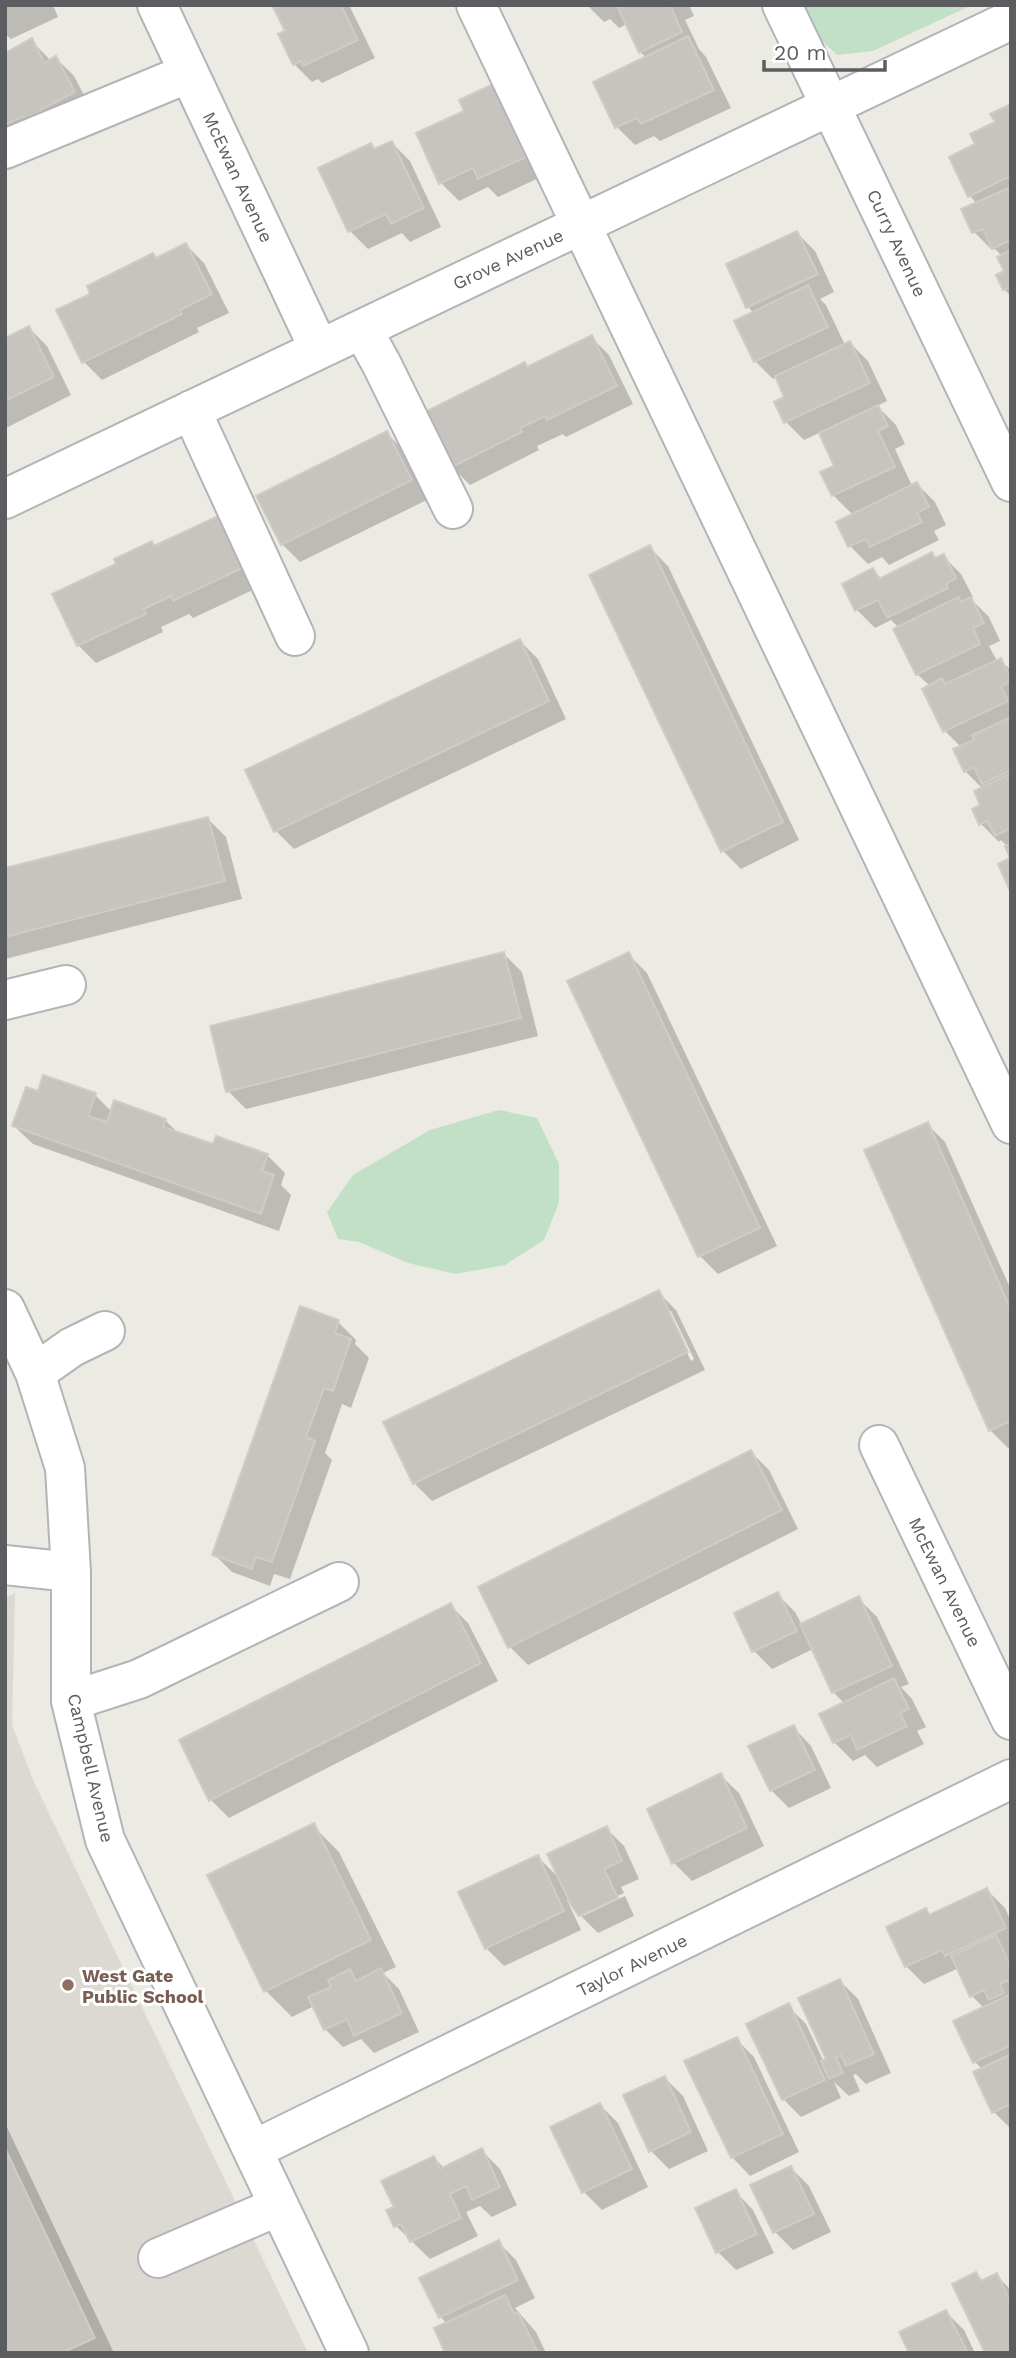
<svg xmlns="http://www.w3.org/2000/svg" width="1016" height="2358" font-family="'Work Sans',sans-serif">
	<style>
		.education { fill: #dbd9d1 }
		.green { fill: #c2e0c5 }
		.shadow { fill: #0003; fill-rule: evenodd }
		.building { fill: #c7c4bf; stroke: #cfccc2; stroke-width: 2 }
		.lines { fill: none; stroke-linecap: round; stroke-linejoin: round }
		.minor-casing { stroke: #b3b4b8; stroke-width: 42 }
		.minor { stroke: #fff; stroke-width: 38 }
		.education-dot { fill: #8d6e63; stroke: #fff; stroke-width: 2.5 }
		.labels { text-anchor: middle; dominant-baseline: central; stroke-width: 6; stroke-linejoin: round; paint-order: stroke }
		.street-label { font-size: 18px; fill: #5b5d61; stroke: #fff }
		.education-label { font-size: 18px; font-weight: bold; fill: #785e54; stroke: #fff; text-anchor: start }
	</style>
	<rect width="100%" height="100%" fill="#ebeae3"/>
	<path class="education" d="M15,1593L12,1725L33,1780L308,2353H5V1598Z"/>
	<path class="green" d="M800,5H972L873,51L837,55L811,30Z
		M499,1110L537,1118L559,1164V1203L544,1240L505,1265L456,1274L408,1263L359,1242L338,1239L327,1212L353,1175L430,1130Z"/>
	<path class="shadow" d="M5,5H53L58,17L11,39L5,34Z
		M274,5H349L375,58L322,83L318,79L312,82L294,64L287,32Z
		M587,5H689L694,16L685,20L699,49L706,57L731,108L660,141L654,136L635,145L617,127L647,58L640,52L627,24L619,28L610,19L604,22Z
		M32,41L51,61L56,58L74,76L92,110L5,132V54Z
		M493,86L543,176L498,197L488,187L459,201L441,183L466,112Z
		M1011,106V296L1004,289L1006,272L1002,256L995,249L992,250L974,232L977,204L970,196L977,145Z
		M392,143L410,161L441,227L410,242L402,233L368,249L350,231L371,145L376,150Z
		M797,233L815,251L834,292L820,299L826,305L845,345L850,343L868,361L887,401L877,406L896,425L905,444L895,449L912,486L917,484L935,502L946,525L934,531L939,540L889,565L882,557L868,564L850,546L838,523L853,515L833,495L836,466L821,432L804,440L786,422V398L777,377L773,379L755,361L754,313L748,307Z
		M186,245L204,263L229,313L197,328L199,332L102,380L84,362L157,259Z
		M29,328L47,346L71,395L6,428L5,340Z
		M591,337L609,355L633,404L566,437L563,434L537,446L539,450L470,485L452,467L525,364L529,368Z
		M386,433L405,451L429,499L300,562L282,544Z
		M217,518L236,536L259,587L193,618L189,614L161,627L163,632L96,663L78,645L118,564Z
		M650,548L668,566L799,840L741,869L723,851Z
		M932,554L937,559L943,556L961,574L973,597L970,598L989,617L1000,641L989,646L997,661L1000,660L1011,670V855L1007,846L1001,840L999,842L981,824L983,789L965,771L961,747L945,731L930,686L917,674L899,628L891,620L875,628L857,610L873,570L882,579Z
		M520,641L538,659L566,719L294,849L276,831Z
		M208,819L226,837L242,899L5,959V870Z
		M504,954L522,972L538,1036L246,1109L228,1091Z
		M629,955L647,973L777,1246L718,1274L700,1256L570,982Z
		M39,1093L95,1095L112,1112L165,1120L179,1134L214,1147L267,1155L285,1173L281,1185L291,1195L279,1231L33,1144L14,1126Z
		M927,1124L945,1142L1011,1290V1446L1008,1448L990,1430Z
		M658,1292L676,1310L705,1370L432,1501L414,1483ZM667,1311H671L694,1359L691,1361Z
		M338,1322L356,1340L355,1344L369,1358L351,1408L342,1404L325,1453L332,1460L290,1579L274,1574L270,1586L232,1572L214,1554Z
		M751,1452L769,1470L798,1529L528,1665L510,1647L480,1588Z
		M777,1594L795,1612L802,1625L859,1599L877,1617L909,1684L901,1687L912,1699L926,1727L917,1731L924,1744L877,1767L865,1755L853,1761L834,1742L821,1715L845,1704L833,1692L813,1649L772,1669L754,1651Z
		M450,1605L468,1623L498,1681L229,1818L211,1800Z
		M793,1727L811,1746L831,1788L789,1808L771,1790Z
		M720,1775L739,1793L764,1846L692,1881L674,1863Z
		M313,1826L339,1852L396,1967L383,1973L399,1989L419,2032L374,2053L361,2039L343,2047L325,2029L314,2006L292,2017L266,1991Z
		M606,1828L624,1846L639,1879L621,1887L624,1893L583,1912V1916L625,1896L634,1916L598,1933L580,1915L569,1899L567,1900L581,1930L504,1966L486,1948L538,1857L562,1881Z
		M987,1890L1005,1908L1011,1921V2129L994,2112L982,2069L975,2062L984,2008L972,1996L959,1968L924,1984L906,1966L926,1910L931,1916Z
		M840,1981L858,1999L891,2073L866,2084L856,2074L853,2075L860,2091L849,2096L834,2082L841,2098L801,2117L783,2099L788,2006L806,2024L824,2062L828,2060Z
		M736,2039L754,2057L799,2152L750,2176L732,2157L687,2062Z
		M665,2078L683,2096L708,2151L669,2169L651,2151Z
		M600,2105L618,2123L648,2187L602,2210L584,2192Z
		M5,2123L114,2353H5Z
		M482,2151L500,2169L517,2205L492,2217L480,2206L466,2212L478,2236L430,2259L396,2226V2208L434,2158L444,2168Z
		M791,2168L809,2186L831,2232L793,2250L775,2232Z
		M735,2191L753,2210L774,2253L736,2270L718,2252L698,2209Z
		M498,2242L516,2260L535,2298L515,2308L536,2332L546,2353H447V2324L441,2317L422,2279Z
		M976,2274L983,2281L996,2275L1011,2290V2353Z
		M946,2312L964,2330L975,2353H911Z"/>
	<path class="building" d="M272,5H341L358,40L303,66L301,61L293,65L278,34L285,31Z
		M623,5H670L682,32L639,53L618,8Z
		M688,36L714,90L641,124L637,118L615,128L593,82Z
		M32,38L44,63L56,56L75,92L40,110L47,122L31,131L23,116L5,125V53Z
		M493,84L526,157L478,179L473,168L439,184L416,133L464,111L459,100Z
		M1011,104V176L968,197L949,157L975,144L970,134L995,122L990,114Z
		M392,141L424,208L391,224L386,214L348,232L318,168L371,143L374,149Z
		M1011,187V240L992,249L983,229L972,233L961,209Z
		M797,231L818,274L746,308L726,264Z
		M186,243L212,294L180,310L182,314L82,363L56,310L90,294L87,286L153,253L156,258Z
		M1011,250V287L1003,290L996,275L1004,271L997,257Z
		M808,285L828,327L754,362L734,321Z
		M29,326L54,377L5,401V338Z
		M592,335L617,386L547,420L545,416L520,428L522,432L450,468L423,413L525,362L527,367Z
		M850,341L870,383L784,423L774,402L784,397L775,376Z
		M878,405L888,426L878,431L895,467L832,496L820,472L834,466L819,433Z
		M387,431L412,480L281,545L256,496Z
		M917,482L929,507L917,513L922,522L870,547L866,539L848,547L836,522Z
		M218,516L242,568L173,601L171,596L144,609L146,614L77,646L52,594L116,564L114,559L152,541L154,546Z
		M650,545L783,822L721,852L589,575Z
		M932,552L935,558L944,554L956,578L946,584L948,588L887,618L878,600L855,611L842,584L873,568L879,579Z
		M958,597L961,602L971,597L984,623L973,628L980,644L916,675L893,629Z
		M520,639L549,701L274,832L245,770Z
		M1001,658L1011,679V682L1001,686L1008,701L943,732L922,689L942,678L945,684Z
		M1011,717V770L982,784L974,767L964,772L953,749L974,740L972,735Z
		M1011,773V828L995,836L987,821L979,825L972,809L980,805L974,791Z
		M208,817L225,881L5,937V868Z
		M1011,844V893L998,864L1010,858L1005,846Z
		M504,952L521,1018L226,1092L210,1026Z
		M629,952L760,1228L698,1257L567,981Z
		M43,1075L96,1093L88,1116L107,1122L114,1100L166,1119L163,1127L213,1144L216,1136L268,1154L262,1171L274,1175L261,1214L12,1126L26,1087L38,1091Z
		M928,1122L1011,1310V1421L989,1431L864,1150Z
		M659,1290L688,1352L413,1484L383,1422Z
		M300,1306L339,1320L335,1333L351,1339L333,1391L324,1388L306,1437L315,1441L272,1562L256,1557L252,1569L212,1555Z
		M751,1450L782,1510L508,1648L478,1587Z
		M778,1592L797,1631L752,1652L734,1613Z
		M859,1596L892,1666L832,1693L800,1624Z
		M451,1603L481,1663L209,1801L179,1740Z
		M894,1678L909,1709L900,1713L907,1726L857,1750L851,1735L833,1743L819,1714Z
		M794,1725L815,1770L770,1791L748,1746Z
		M721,1773L747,1828L672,1864L647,1809Z
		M314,1823L371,1940L264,1992L207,1875Z
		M607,1826L622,1861L604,1869L618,1898L579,1916L571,1905L547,1854Z
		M538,1855L564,1911L485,1949L458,1892Z
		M987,1888L1006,1928L945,1956L942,1950L905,1967L886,1927L926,1908L929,1915Z
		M996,1935L1011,1967V1979L1000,1984L1004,1993L989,2000L984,1990L970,1997L951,1956Z
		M381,1968L402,2013L354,2036L347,2019L324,2030L308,1997L331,1987L328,1980L350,1969L356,1981Z
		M840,1979L874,2054L846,2066L841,2055L836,2057L843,2073L829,2079L821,2061L826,2059L798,1998Z
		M1011,1994V2045L973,2063L953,2021Z
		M789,2003L825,2080L782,2100L746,2024Z
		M737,2037L783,2134L731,2158L684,2061Z
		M1011,2054V2104L992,2113L973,2072Z
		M665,2076L691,2132L649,2152L623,2095Z
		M600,2103L632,2169L582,2193L550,2127Z
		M5,2148L95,2338L62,2353H5Z
		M482,2148L500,2187L472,2200L466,2186L450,2194L461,2218L410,2242L401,2224L394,2227L386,2210L394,2207L381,2181L434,2156L440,2169Z
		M791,2166L814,2214L773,2233L750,2185Z
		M736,2189L757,2234L716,2253L695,2208Z
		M499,2240L518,2280L439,2318L419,2278Z
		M976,2272L981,2281L997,2273L1011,2303V2353H985L952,2284Z
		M505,2295L514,2314L518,2312L538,2353H445L434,2328Z
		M946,2310L968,2353H909L899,2332Z"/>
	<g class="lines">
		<defs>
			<path id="minor" d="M157,5L319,349
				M476,5L1011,1124
				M782,5L1011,482
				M5,149L189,73
				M362,329L381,363L453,509
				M191,410L295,636
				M5,499L1011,20
				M5,1000L66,985
				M5,1309L35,1373L65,1468L71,1572V1701L105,1840L349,2353
				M35,1373L72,1347L105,1331
				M879,1445L1011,1720
				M5,1565L71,1572
				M71,1701L139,1679L339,1582
				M253,2150L1011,1779
				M158,2258L279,2206"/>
		</defs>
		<use href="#minor" class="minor-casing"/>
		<use href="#minor" class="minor"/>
	</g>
	<circle class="education-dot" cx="68" cy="1985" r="7"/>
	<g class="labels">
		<g class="street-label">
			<text transform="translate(238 177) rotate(65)">McEwan Avenue</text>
			<text transform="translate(897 243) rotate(65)">Curry Avenue</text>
			<text transform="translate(508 259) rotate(-25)">Grove Avenue</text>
			<text transform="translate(945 1582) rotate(64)">McEwan Avenue</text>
			<text transform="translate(91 1768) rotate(77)">Campbell Avenue</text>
			<text transform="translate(632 1965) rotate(-26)">Taylor Avenue</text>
		</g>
		<g class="education-label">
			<text x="82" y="1975">West Gate<tspan x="82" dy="21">Public School</tspan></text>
		</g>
	</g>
	<rect width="1016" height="2358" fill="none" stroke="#5b5d61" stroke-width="14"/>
	<path d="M764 60v10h121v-10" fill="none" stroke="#5b5d61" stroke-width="3.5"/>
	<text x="774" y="60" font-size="21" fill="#5b5d61" stroke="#ffffff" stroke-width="5" paint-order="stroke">20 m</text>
</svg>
